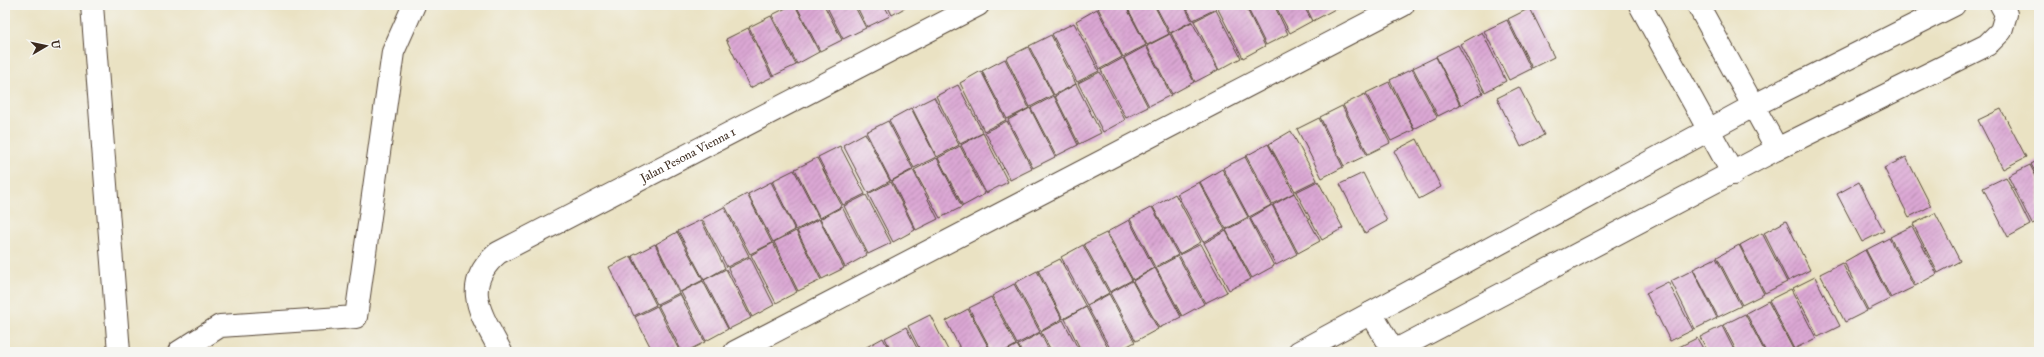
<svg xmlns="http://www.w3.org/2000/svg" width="2044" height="357" font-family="'IM FELL Great Primer',serif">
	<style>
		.building { fill: url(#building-hatch) }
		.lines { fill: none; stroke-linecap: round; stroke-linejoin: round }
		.minor-casing { stroke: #554637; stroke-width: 24 }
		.minor { stroke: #fff; stroke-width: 22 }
		.labels { text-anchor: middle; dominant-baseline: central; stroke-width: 3; stroke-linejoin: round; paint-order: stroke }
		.street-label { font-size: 12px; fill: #3b2a1e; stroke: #f6f6f2 }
	</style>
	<defs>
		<pattern id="building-hatch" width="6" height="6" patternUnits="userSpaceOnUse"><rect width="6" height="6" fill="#dba7d4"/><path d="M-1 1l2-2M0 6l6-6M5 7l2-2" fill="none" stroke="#b388ab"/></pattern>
	</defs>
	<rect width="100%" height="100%" fill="#f6f6f2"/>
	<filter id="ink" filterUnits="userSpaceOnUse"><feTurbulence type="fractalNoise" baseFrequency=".025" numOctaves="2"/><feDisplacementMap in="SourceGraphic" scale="8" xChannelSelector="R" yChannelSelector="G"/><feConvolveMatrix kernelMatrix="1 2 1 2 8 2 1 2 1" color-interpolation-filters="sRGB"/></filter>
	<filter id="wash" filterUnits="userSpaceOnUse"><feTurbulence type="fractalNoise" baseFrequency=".012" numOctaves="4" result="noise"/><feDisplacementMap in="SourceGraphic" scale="16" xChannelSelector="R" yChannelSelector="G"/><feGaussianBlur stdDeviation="0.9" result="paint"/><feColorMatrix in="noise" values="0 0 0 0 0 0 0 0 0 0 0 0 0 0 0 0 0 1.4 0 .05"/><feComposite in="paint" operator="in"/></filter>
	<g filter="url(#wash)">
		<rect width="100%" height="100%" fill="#eae2c3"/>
		<g id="blocks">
			<path class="building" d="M792,5H795L819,52L797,64L772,15Z
				M796,5H824L842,40L820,51Z
				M826,5H854L866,28L843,39Z
				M856,5H884L890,16L867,27Z
				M887,5H910L892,15Z
				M1105,5H1125L1146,45L1123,57L1098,8Z
				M1126,5H1154L1169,34L1147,45Z
				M1155,5H1184L1192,21L1170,33Z
				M1185,5H1214L1216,9L1193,20Z
				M1226,5H1245L1265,46L1243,58L1218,9Z
				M1246,5H1274L1288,34L1266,45Z
				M1275,5H1303L1312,21L1290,33Z
				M1305,5H1333L1335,9L1313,21Z
				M1335,5H1343L1337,9Z
				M1530,8L1554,57L1532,68L1508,19Z
				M1097,9L1122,57L1100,69L1076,21Z
				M1216,10L1241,58L1219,70L1194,21Z
				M771,16L796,65L773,76L749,27Z
				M1507,20L1531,69L1509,80L1484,31Z
				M1192,22L1218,70L1195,82L1171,33Z
				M1074,23L1099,71L1077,82L1052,34Z
				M748,28L772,77L750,88L726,39Z
				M1482,32L1506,81L1485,92L1460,44Z
				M1170,34L1194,82L1172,94L1147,46Z
				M1051,35L1076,84L1054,95L1029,46Z
				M1458,45L1483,93L1461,105L1436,56Z
				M1146,46L1171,95L1149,106L1124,58Z
				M1028,47L1053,95L1030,107L1006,58Z
				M1436,57L1460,105L1438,116L1413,68Z
				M1123,58L1148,107L1126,118L1101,70Z
				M1005,59L1029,108L1007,119L982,71Z
				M1412,69L1437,117L1414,129L1390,80Z
				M981,71L1006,120L984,131L960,83Z
				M1100,72L1125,120L1103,132L1078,83Z
				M1389,82L1414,130L1391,141L1366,93Z
				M1076,84L1101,133L1079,144L1055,96Z
				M958,85L983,133L960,144L936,96Z
				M1519,87L1544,135L1521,147L1497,98Z
				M1365,94L1390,143L1368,154L1343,105Z
				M1054,96L1078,145L1056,156L1031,108Z
				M934,97L959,145L937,157L912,108Z
				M1342,106L1367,155L1344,166L1320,117Z
				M911,108L936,157L914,168L889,120Z
				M1030,108L1055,157L1033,168L1008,120Z
				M2001,109L2026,157L2003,169L1978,120Z
				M1319,118L1343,167L1322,178L1297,129Z
				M888,121L913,169L891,181L866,132Z
				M1007,121L1032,169L1010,180L985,132Z
				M1291,131L1317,180L1295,191L1269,144Z
				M865,133L890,181L868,193L843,145Z
				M983,133L1008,182L986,193L961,145Z
				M1417,139L1441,187L1419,199L1394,151Z
				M1268,144L1294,193L1272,204L1246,156Z
				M840,146L865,194L843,205L818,157Z
				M960,146L985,194L963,206L938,158Z
				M1245,157L1271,205L1249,217L1223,168Z
				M1906,157L1931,206L1909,217L1884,168Z
				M817,158L842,206L820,218L795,169Z
				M937,158L962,207L940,218L914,170Z
				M2039,160V179L2031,164Z
				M2030,165L2039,182V221L2032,224L2008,176Z
				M1222,169L1248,217L1226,229L1200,182Z
				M794,170L819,218L796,230L772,181Z
				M913,170L938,219L916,230L892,181Z
				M1363,173L1387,221L1365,233L1340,184Z
				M2006,177L2030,225L2008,237L1983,188Z
				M1318,181L1343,228L1322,240L1296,192Z
				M771,182L795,230L773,242L748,194Z
				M891,182L915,230L893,242L868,194Z
				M1199,182L1225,230L1203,242L1177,194Z
				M1859,182L1884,231L1862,242L1837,194Z
				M1294,193L1320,241L1298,253L1273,205Z
				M747,194L772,243L750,254L725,206Z
				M1175,194L1201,242L1179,254L1153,207Z
				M866,195L891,243L868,254L844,206Z
				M1272,205L1297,254L1276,265L1250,218Z
				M724,207L749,256L727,267L702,219Z
				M842,207L867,255L845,267L820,219Z
				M1152,207L1178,255L1155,267L1130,219Z
				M1935,213L1960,261L1938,273L1913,224Z
				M1249,218L1274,266L1252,278L1226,230Z
				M819,219L844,268L822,279L797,231Z
				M701,220L725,268L704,280L678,231Z
				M1129,220L1154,268L1133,280L1107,232Z
				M1786,221L1810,270L1788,281L1764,233Z
				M1912,226L1937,274L1915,286L1890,237Z
				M796,231L821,280L798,291L774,242Z
				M1226,231L1251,279L1229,290L1204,243Z
				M677,232L703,280L680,292L656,244Z
				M1106,233L1132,280L1110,292L1084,244Z
				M1762,233L1787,282L1765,293L1740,245Z
				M1889,238L1914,287L1891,298L1866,250Z
				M773,243L797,292L776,303L751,255Z
				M655,244L679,293L657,304L632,256Z
				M1201,244L1227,292L1205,303L1179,255Z
				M1083,245L1109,293L1087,305L1061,257Z
				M1739,245L1764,294L1742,305L1717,257Z
				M1865,250L1890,299L1868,310L1844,262Z
				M631,256L656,305L634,316L609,267Z
				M1178,256L1204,304L1182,316L1156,268Z
				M750,257L774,305L752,317L728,268Z
				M1716,258L1741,306L1718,317L1693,269Z
				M1060,259L1086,307L1063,319L1038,270Z
				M1842,263L1867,311L1845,322L1820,274Z
				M1155,268L1181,317L1159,328L1133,281Z
				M726,269L751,318L729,329L704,280Z
				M1693,270L1717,318L1695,329L1671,281Z
				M1037,271L1062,319L1041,331L1015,283Z
				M1815,277L1840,326L1818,337L1793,288Z
				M703,281L728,329L706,341L681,292Z
				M1132,281L1158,329L1136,341L1110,293Z
				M1668,282L1693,330L1670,341L1646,293Z
				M1014,284L1040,332L1017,344L992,296Z
				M1791,289L1816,338L1794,349L1769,300Z
				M680,294L705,342L685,352H682L658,305Z
				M1109,294L1135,342L1116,352H1112L1087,306Z
				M991,297L1016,345L1003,352H992L969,308Z
				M1768,301L1793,349L1788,352H1766L1746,313Z
				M657,306L680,352H653L635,317Z
				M1086,307L1110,352H1082L1065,319Z
				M968,309L991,352H962L946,321Z
				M1745,314L1765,352H1737L1723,325Z
				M930,315L949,352H921L908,326Z
				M1063,320L1080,352H1052L1041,332Z
				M1722,326L1735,352H1708L1700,337Z
				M906,327L919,352H892L885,338Z
				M1040,333L1050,352H1022L1018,345Z
				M883,338L890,352H862L861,350Z
				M1697,338L1705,352H1677L1675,349Z
				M1017,345L1021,352H1005Z"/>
		</g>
	</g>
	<g filter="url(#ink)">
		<use href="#blocks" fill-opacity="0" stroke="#554637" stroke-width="1"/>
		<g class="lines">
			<defs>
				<g id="minor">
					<path d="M92,5L119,352"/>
					<path d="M1640,5L1733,174"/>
					<path d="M1698,5L1777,149"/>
					<path d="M1371,313L1394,352"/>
					<path d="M179,352L220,326L356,317L393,52L414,5"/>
					<path id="s1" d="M501,352C482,315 459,286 498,253L978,5"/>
					<path d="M735,352L1403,5"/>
					<path d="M1299,352L1753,106L1954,5"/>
					<path d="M1392,352L1777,149L1987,45L2001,31L2006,14L2001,5"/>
				</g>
			</defs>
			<use href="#minor" class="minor-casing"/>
			<use href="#minor" class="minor"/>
		</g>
	</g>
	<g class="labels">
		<g class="street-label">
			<text stroke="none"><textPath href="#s1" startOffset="325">Jalan Pesona Vienna 1</textPath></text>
		</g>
	</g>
	<rect width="2044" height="357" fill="none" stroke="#f6f6f2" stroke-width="20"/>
	<g transform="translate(46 46) rotate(81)" stroke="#f6f6f2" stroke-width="3" paint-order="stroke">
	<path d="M0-3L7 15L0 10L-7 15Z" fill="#3b2a1e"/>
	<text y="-6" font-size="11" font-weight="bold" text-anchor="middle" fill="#3b2a1e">U</text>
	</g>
</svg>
